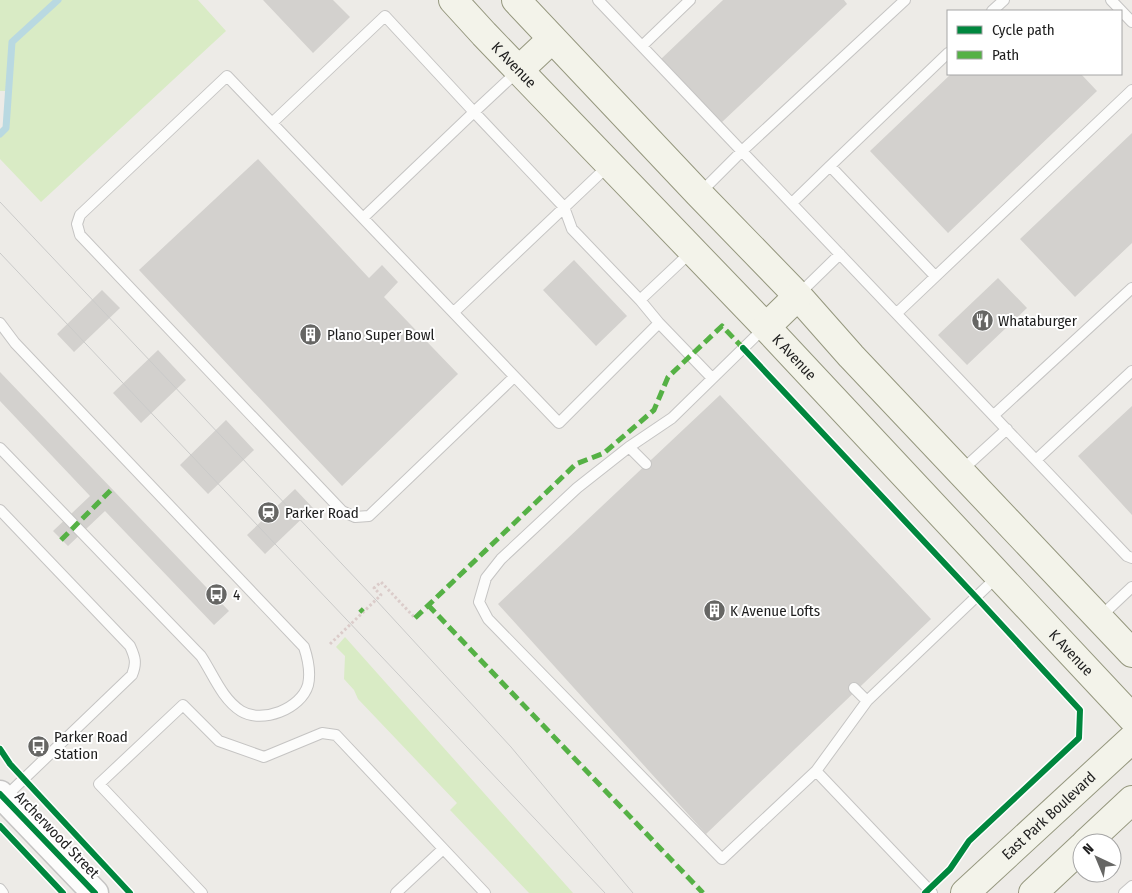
<svg xmlns="http://www.w3.org/2000/svg" width="1132" height="893" font-family="'Fira Sans Condensed',sans-serif">
	<style>
		.grass { fill: #d9ebc5 }
		.lines { fill: none; stroke-linecap: round; stroke-linejoin: round }
		.stream { stroke: #b9d9e1; stroke-width: 7 }
		.building { fill: #d3d1ce }
		.service-casing { stroke: #c5c4c3; stroke-width: 12 }
		.tertiary-casing { stroke: #c5c4c3; stroke-width: 29 }
		.secondary-casing { stroke: #95977e; stroke-width: 30 }
		.path { stroke: #dbccca; stroke-width: 3; stroke-dasharray: 2.5 2.5; stroke-linecap: butt }
		.service { stroke: #fcfcfb; stroke-width: 10 }
		.tertiary { stroke: #fcfcfb; stroke-width: 26 }
		.secondary { stroke: #f3f3ea; stroke-width: 28 }
		.tram { stroke: #cacac9; stroke-width: 1 }
		.quiet { stroke: #55b145; stroke-width: 5; stroke-dasharray: 10 5; stroke-linecap: butt }
		.cycleway-casing { stroke: #fff; stroke-width: 9 }
		.cycleway { stroke: #00873e; stroke-width: 6 }
		.labels { text-anchor: middle; dominant-baseline: central; stroke-width: 4; stroke-linejoin: round; paint-order: stroke }
		.street-label { font-size: 15px; fill: #1e1e1e; stroke: #fff }
		.poi-label { font-size: 15px; fill: #1e1e1e; stroke: #fff; text-anchor: start }
	</style>
	<rect width="100%" height="100%" fill="#edebe7"/>
	<path class="grass" d="M0,0H198L226,31L41,202L0,159V134L6,128L8,91H0Z
		M345,637L573,893H529L450,810L457,803L358,699L354,690L344,679L345,656L336,647Z"/>
	<g class="lines">
		<path class="stream" d="M0,134L6,128L12,42L58,0"/>
	</g>
	<path class="building" d="M263,0H333L350,17L313,53Z
		M723,0H844L847,4L721,123L661,59Z
		M951,74H1081L1097,91L948,233L870,151Z
		M1132,133V243L1075,297L1020,239Z
		M258,159L369,278L382,265L398,282L384,297L458,374L342,486L139,270Z
		M574,260L627,316L596,346L543,290Z
		M998,278L1027,308L967,365L938,335Z
		M102,290L120,308L74,352L57,334Z
		M158,350L186,380L141,423L113,393Z
		M0,372L229,611L214,625L105,511L68,546L53,531L90,496L0,401Z
		M720,395L931,619L706,834L498,604Z
		M1132,406V515L1078,456Z
		M226,420L254,450L208,494L180,465Z
		M295,489L313,508L265,554L247,535Z"/>
	<g class="lines">
		<defs>
			<path id="service" d="M598,0L1127,556L1132,558
				M1111,0L1132,22
				M992,11L1004,0
				M642,46L690,0
				M272,123L385,16L474,112L518,71
				M700,193L742,151L905,0
				M792,203L830,166
				M363,218L474,112L564,207L572,229L640,300L659,323L559,423C448,308 338,191 227,76L80,215L77,224L80,235L342,511L355,517L369,516L514,377
				M935,276L830,166L948,53
				M798,295L840,254
				M640,300L692,251
				M454,312L609,165
				M897,313L1132,90
				M0,323L15,343L304,647C308,659 311,672 308,685C301,709 262,724 241,711C222,699 213,674 201,656L0,448
				M659,323L712,378
				M765,327L672,418L629,447L577,488L501,559L486,578L479,602L488,619L722,859L816,771L867,701L997,577
				M994,415L1132,288
				M629,447L646,464
				M1036,460L1132,371
				M961,471L1007,429
				M0,510L130,646C135,657 137,663 132,675L4,798
				M1100,617L1132,587
				M854,688L867,701
				M816,771L932,893
				M0,889L3,893
				M202,893L99,784L183,705L219,741L264,757L322,733L336,735L485,893
				M396,893L443,849
				M1124,893L1132,886"/>
			<path id="tertiary" d="M0,794L95,893"/>
			<g id="secondary">
				<path id="s1" d="M453,0L484,34L766,327L1132,718"/>
				<path d="M516,0L699,194L798,296L851,356L1132,653"/>
				<path d="M519,70L552,39"/>
				<path d="M766,327L798,296"/>
				<path d="M1086,843L1132,800"/>
				<path id="s2" d="M965,893L1132,739"/>
				<path d="M1033,893L1082,847"/>
			</g>
		</defs>
		<use href="#service" class="service-casing"/>
		<use href="#tertiary" class="tertiary-casing"/>
		<use href="#secondary" class="secondary-casing"/>
		<path class="path" d="M330,644L381,595L374,588L381,582L415,618"/>
		<use href="#service" class="service"/>
		<use href="#tertiary" class="tertiary"/>
		<use href="#secondary" class="secondary"/>
		<path class="tram" d="M0,202L376,600L511,747L633,893
			M0,253L605,893"/>
		<path class="quiet" d="M61,540L112,489
			M428,605L703,893
			M360,609L363,612
			M415,618L576,464L604,453L654,410L668,377L722,326L743,348"/>
		<defs>
			<path id="cycleway" d="M743,348L976,597L1080,710L1079,738L969,841L950,869L925,893
				M0,749L10,764L130,893
				M0,794L95,893
				M0,826L63,893"/>
		</defs>
		<use href="#cycleway" class="cycleway-casing"/>
		<use href="#cycleway" class="cycleway"/>
	</g>
	<defs>
		<symbol id="restaurant-disc" viewBox="-11 -11 22 22"><circle r="9.5" fill="#666664" stroke="#fff"/><path d="M-5-6h1v4h1v-4h1v4h1v-4h1v5L-1.5 .5V6h-2V.5L-5-1ZM5-6V6H3V1.5H1.5Q1.5-4 5-6Z" fill="#fff"/></symbol>
		<symbol id="building-disc" viewBox="-11 -11 22 22"><circle r="9.5" fill="#666664" stroke="#fff"/><path d="M-4-6H4V6H1V3H-1V6H-4ZM-2.5-4.3h1.7v1.8h-1.7ZM.8-4.3h1.7v1.8H.8ZM-2.5-1h1.7V.8h-1.7ZM.8-1h1.7V.8H.8Z" fill="#fff"/></symbol>
		<symbol id="station-disc" viewBox="-11 -11 22 22"><circle r="9.5" fill="#666664" stroke="#fff"/><path d="M-3-6H3Q5-6 5-4V2Q5 4 3 4L4.5 6H3L1.5 4h-3L-3 6H-4.5L-3 4Q-5 4-5 2V-4Q-5-6-3-6ZM-3.5-4v3h7v-3ZM-3.5 1v1.5H-2V1ZM2 1v1.5H3.5V1Z" fill="#fff"/></symbol>
		<symbol id="bus-disc" viewBox="-11 -11 22 22"><circle r="9.5" fill="#666664" stroke="#fff"/><path d="M-5-6H5V4H4V6H2V4H-2V6H-4V4H-5ZM-3.5-4V0h7V-4ZM-3.5 1.2v1.5H-2V1.2ZM2 1.2v1.5H3.5V1.2Z" fill="#fff"/></symbol>
	</defs>
	<g fill-rule="evenodd">
		<use href="#restaurant-disc" x="970" y="308" width="25" height="25"/>
		<use href="#building-disc" x="298" y="322" width="25" height="25"/>
		<use href="#station-disc" x="256" y="500" width="25" height="25"/>
		<use href="#bus-disc" x="204" y="582" width="25" height="25"/>
		<use href="#building-disc" x="702" y="598" width="25" height="25"/>
		<use href="#bus-disc" x="26" y="734" width="25" height="25"/>
	</g>
	<g class="labels">
		<g class="street-label">
			<text stroke="none"><textPath href="#s1" startOffset="89">K Avenue</textPath></text>
			<text stroke="none"><textPath href="#s1" startOffset="494">K Avenue</textPath></text>
			<text stroke="none"><textPath href="#s1" startOffset="899">K Avenue</textPath></text>
			<text stroke="none"><textPath href="#s2" startOffset="114">East Park Boulevard</textPath></text>
			<text transform="translate(57 835) rotate(46)">Archerwood Street</text>
		</g>
		<g class="poi-label">
			<text x="998" y="321">Whataburger</text>
			<text x="327" y="335">Plano Super Bowl</text>
			<text x="285" y="513">Parker Road</text>
			<text x="233" y="595">4</text>
			<text x="730" y="611">K Avenue Lofts</text>
			<text x="54" y="737">Parker Road<tspan x="54" dy="17">Station</tspan></text>
		</g>
	</g>
	<rect x="947" y="10" width="175" height="65" fill="#ffffff" stroke="#a5a5a5"/>
	<rect x="957" y="26" width="25" height="8" fill="#00873e" stroke="#a5a5a5"/>
	<text x="992" y="35" font-size="15" fill="#1e1e1e">Cycle path</text>
	<rect x="957" y="51" width="25" height="8" fill="#55b145" stroke="#a5a5a5"/>
	<text x="992" y="60" font-size="15" fill="#1e1e1e">Path</text>
	<g transform="translate(1097 858) rotate(316)"><circle r="24" fill="#ffffff" stroke="#a5a5a5"/>
	<path d="M0-4L9 19L0 12L-9 19Z" fill="#666664"/>
	<text y="-8" font-size="14" font-weight="bold" text-anchor="middle" fill="#1e1e1e">N</text>
	</g>
</svg>
